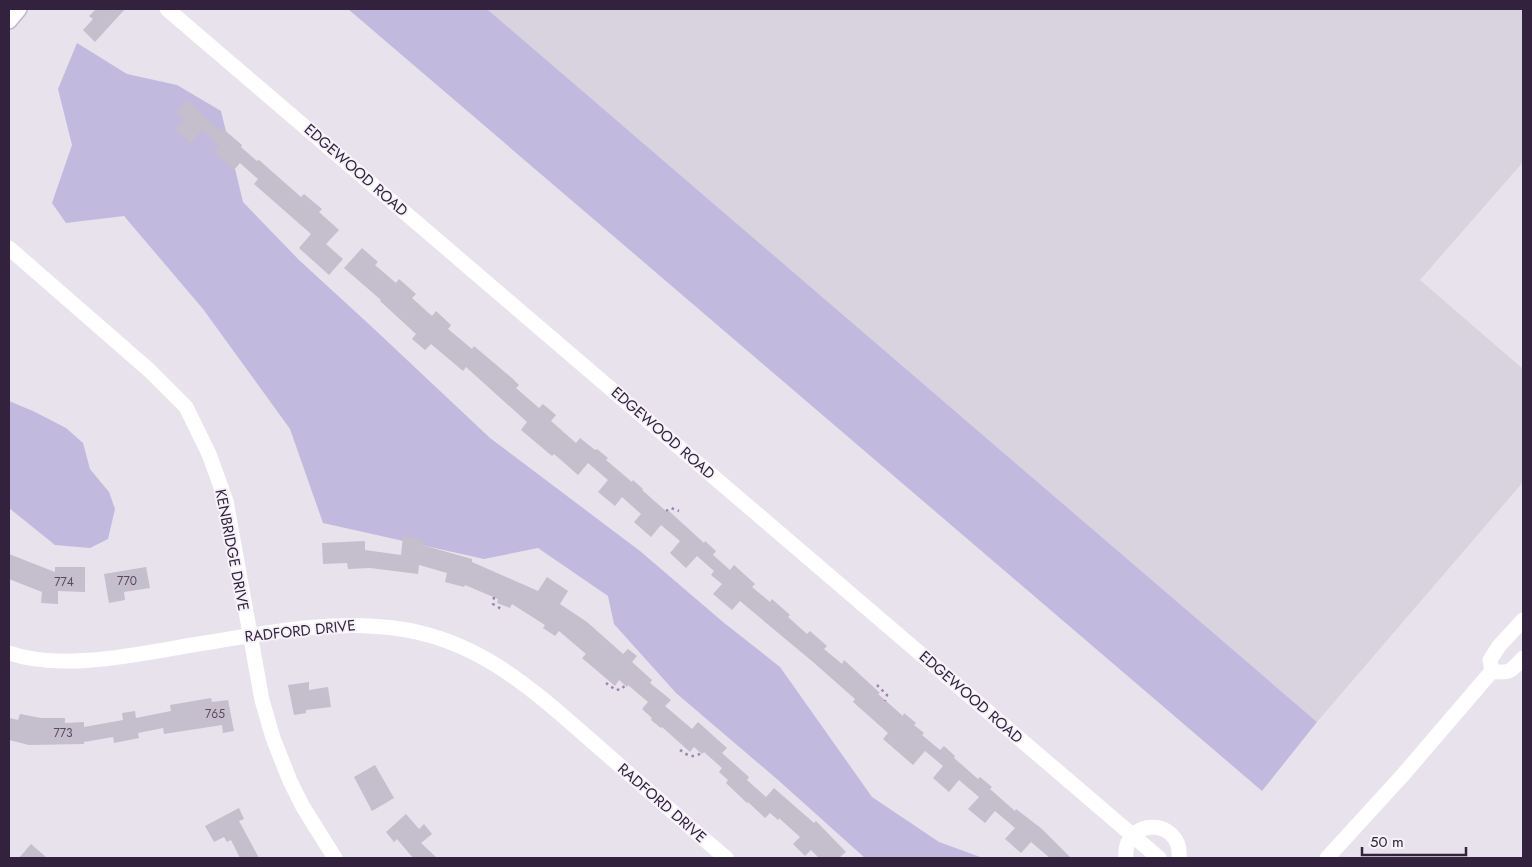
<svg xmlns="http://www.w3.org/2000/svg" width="1532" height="867" font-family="Jost,sans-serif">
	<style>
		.built { fill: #d9d3e0 }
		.green { fill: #c1bade }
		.building { fill: #c5becd }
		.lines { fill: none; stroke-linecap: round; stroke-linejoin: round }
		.secondary-casing { stroke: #c2b5cc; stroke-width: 18 }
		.path { stroke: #9e82b0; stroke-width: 2.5; stroke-dasharray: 2.5 4; stroke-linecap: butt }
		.street { stroke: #fff; stroke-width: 15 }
		.secondary { stroke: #fff; stroke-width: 15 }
		.labels { text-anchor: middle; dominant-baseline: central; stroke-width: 4; stroke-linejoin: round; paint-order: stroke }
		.number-label { font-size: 12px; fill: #584961 }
		.street-label { font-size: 15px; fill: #33223d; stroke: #f5f2f9 }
	</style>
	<rect width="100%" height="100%" fill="#e7e2ec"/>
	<path class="built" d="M487,9H1523V162L1420,280L1523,369V482L1317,722Z"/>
	<path class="green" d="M348,9H487L1317,722L1262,791Z
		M77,43L127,74L177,85L221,111L243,202L299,260L372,327L490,438L640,551L723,622L780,667L872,797L939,842L983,858H865L778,780L676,693L614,624L608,596L538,548L484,559L323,523L290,429L203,309L124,216L66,223L52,203L72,145L58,89Z
		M9,401L33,411L66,428L83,443L90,469L109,492L115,509L108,539L90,548L55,545L9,508Z"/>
	<path class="building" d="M96,9H125L95,42L83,30L93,19L89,16Z
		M187,100L220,131L222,128L242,145L241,147L257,161L259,160L301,197L304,194L322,209L319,212L339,230L326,244L343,259L329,275L299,248L311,234L254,184L258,179L240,163L234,170L213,151L219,145L202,130L190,143L175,129L184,118L176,112Z
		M362,248L378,262L375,265L396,283L399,279L416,294L412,298L432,316L436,311L451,325L448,329L472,349L474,346L513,379L519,385L516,388L539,408L543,404L556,415L551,421L576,443L580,438L595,450L597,449L608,458L606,460L632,482L633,480L643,489L642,490L667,512L669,511L704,543L705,541L716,551L713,555L730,570L734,565L755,584L752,587L770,602L772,599L790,615L788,617L807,634L810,631L827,646L824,649L842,664L844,660L880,693L878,694L903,716L904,713L916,723L914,725L924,733L922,735L940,750L944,746L955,756L954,758L978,779L980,777L992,787L990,789L1015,811L1016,809L1042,829L1071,858H1050L1031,842L1021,853L1005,839L1015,828L995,811L985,823L968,809L979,797L959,780L949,792L933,778L943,766L925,751L913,765L883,739L888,733L853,702L855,699L813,662L740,601L732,610L713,594L722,584L711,575L714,571L697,556L686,568L670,553L680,541L661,525L651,537L634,522L641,514L622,497L615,506L598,492L608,480L588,463L578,475L554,454L552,456L521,430L527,422L466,367L463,371L431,344L425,350L412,339L416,334L380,301L381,300L344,268Z
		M403,536L423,539L422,545L472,559V562L538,591L547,577L568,591L560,604L587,622L623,654L628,649L637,656L632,662L652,680L650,683L671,700L665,706L692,729L698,722L727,748L722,753L749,777L747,780L766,797L774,788L814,823L816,821L846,852L839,858H819L811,850L805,856L793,844L800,837L779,818L778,820L770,813L765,818L748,802L747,803L726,783L728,780L719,772L722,768L704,752L702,754L694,747L690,752L662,727L661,728L651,720L652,718L642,709L648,702L628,685L627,687L619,680L615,686L582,658L586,654L559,631L555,636L543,628L545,625L512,604L510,608L497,603L498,599L465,585L464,587L445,582L447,573L419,565L418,574L370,568L348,569L347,563L323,564L322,543L365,541V550L401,555Z
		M9,554L55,572V567H85V592L58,591V604L41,603L42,592L9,579Z
		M146,567L150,588L124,592L125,600L109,603L104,574Z
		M309,682V690L328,687L331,707L306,710V713L294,715L288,685Z
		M211,698L212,702L228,700L234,731L223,733L222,725L164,734L163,728L138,733L139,738L114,743L113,737L84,742V744L29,745L9,740V718L18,720L20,714L41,718H65V723L84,722V727L123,720L122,713L135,711L136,718L171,711L170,705Z
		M375,765L394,798L372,811L354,777Z
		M239,808L244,819L239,821L259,858H240L231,840L227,842L224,837L214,842L205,826Z
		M406,814L419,829L424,824L432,834L421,843L437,858H413L397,839L394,842L386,832Z
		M31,844L47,858H19Z"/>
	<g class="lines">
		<defs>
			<path id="secondary" d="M9,21L19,9"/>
		</defs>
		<use href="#secondary" class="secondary-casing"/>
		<path class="path" d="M666,511L671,508L679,511
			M494,597L493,604L503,610
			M606,683L616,690L622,689L625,685
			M877,685L887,695L885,701
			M680,750C687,755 693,759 701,753"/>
		<path class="street" d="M167,9L1159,858
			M9,248L149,370L186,407L209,454L226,501L262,700L273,738L290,781L303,807L335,858
			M1523,620L1499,646L1490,660L1492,671C1510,674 1511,671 1523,658
			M9,653C67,673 151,651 211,642C271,632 333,620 394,628C483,639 538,695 602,750C643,786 684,822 726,858
			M1126,858C1122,817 1183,817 1179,858
			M1327,858L1402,776L1492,671"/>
		<use href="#secondary" class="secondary"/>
	</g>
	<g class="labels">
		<g class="number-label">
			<text x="127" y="581">770</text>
			<text x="64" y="582">774</text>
			<text x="215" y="714">765</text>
			<text x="63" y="733">773</text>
		</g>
		<g class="street-label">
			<text transform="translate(356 170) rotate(41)">EDGEWOOD ROAD</text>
			<text transform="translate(663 433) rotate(41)">EDGEWOOD ROAD</text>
			<text transform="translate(232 550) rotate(79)">KENBRIDGE DRIVE</text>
			<text transform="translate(300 631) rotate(-6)">RADFORD DRIVE</text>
			<text transform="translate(971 697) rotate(41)">EDGEWOOD ROAD</text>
			<text transform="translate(662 803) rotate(41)">RADFORD DRIVE</text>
		</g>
	</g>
	<rect width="1532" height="867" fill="none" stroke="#33223d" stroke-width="20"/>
	<path d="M1362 847v8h104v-8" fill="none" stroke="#33223d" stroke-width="2.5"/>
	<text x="1370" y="847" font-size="15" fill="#33223d" stroke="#f5f2f9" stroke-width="4" paint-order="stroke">50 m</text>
</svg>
